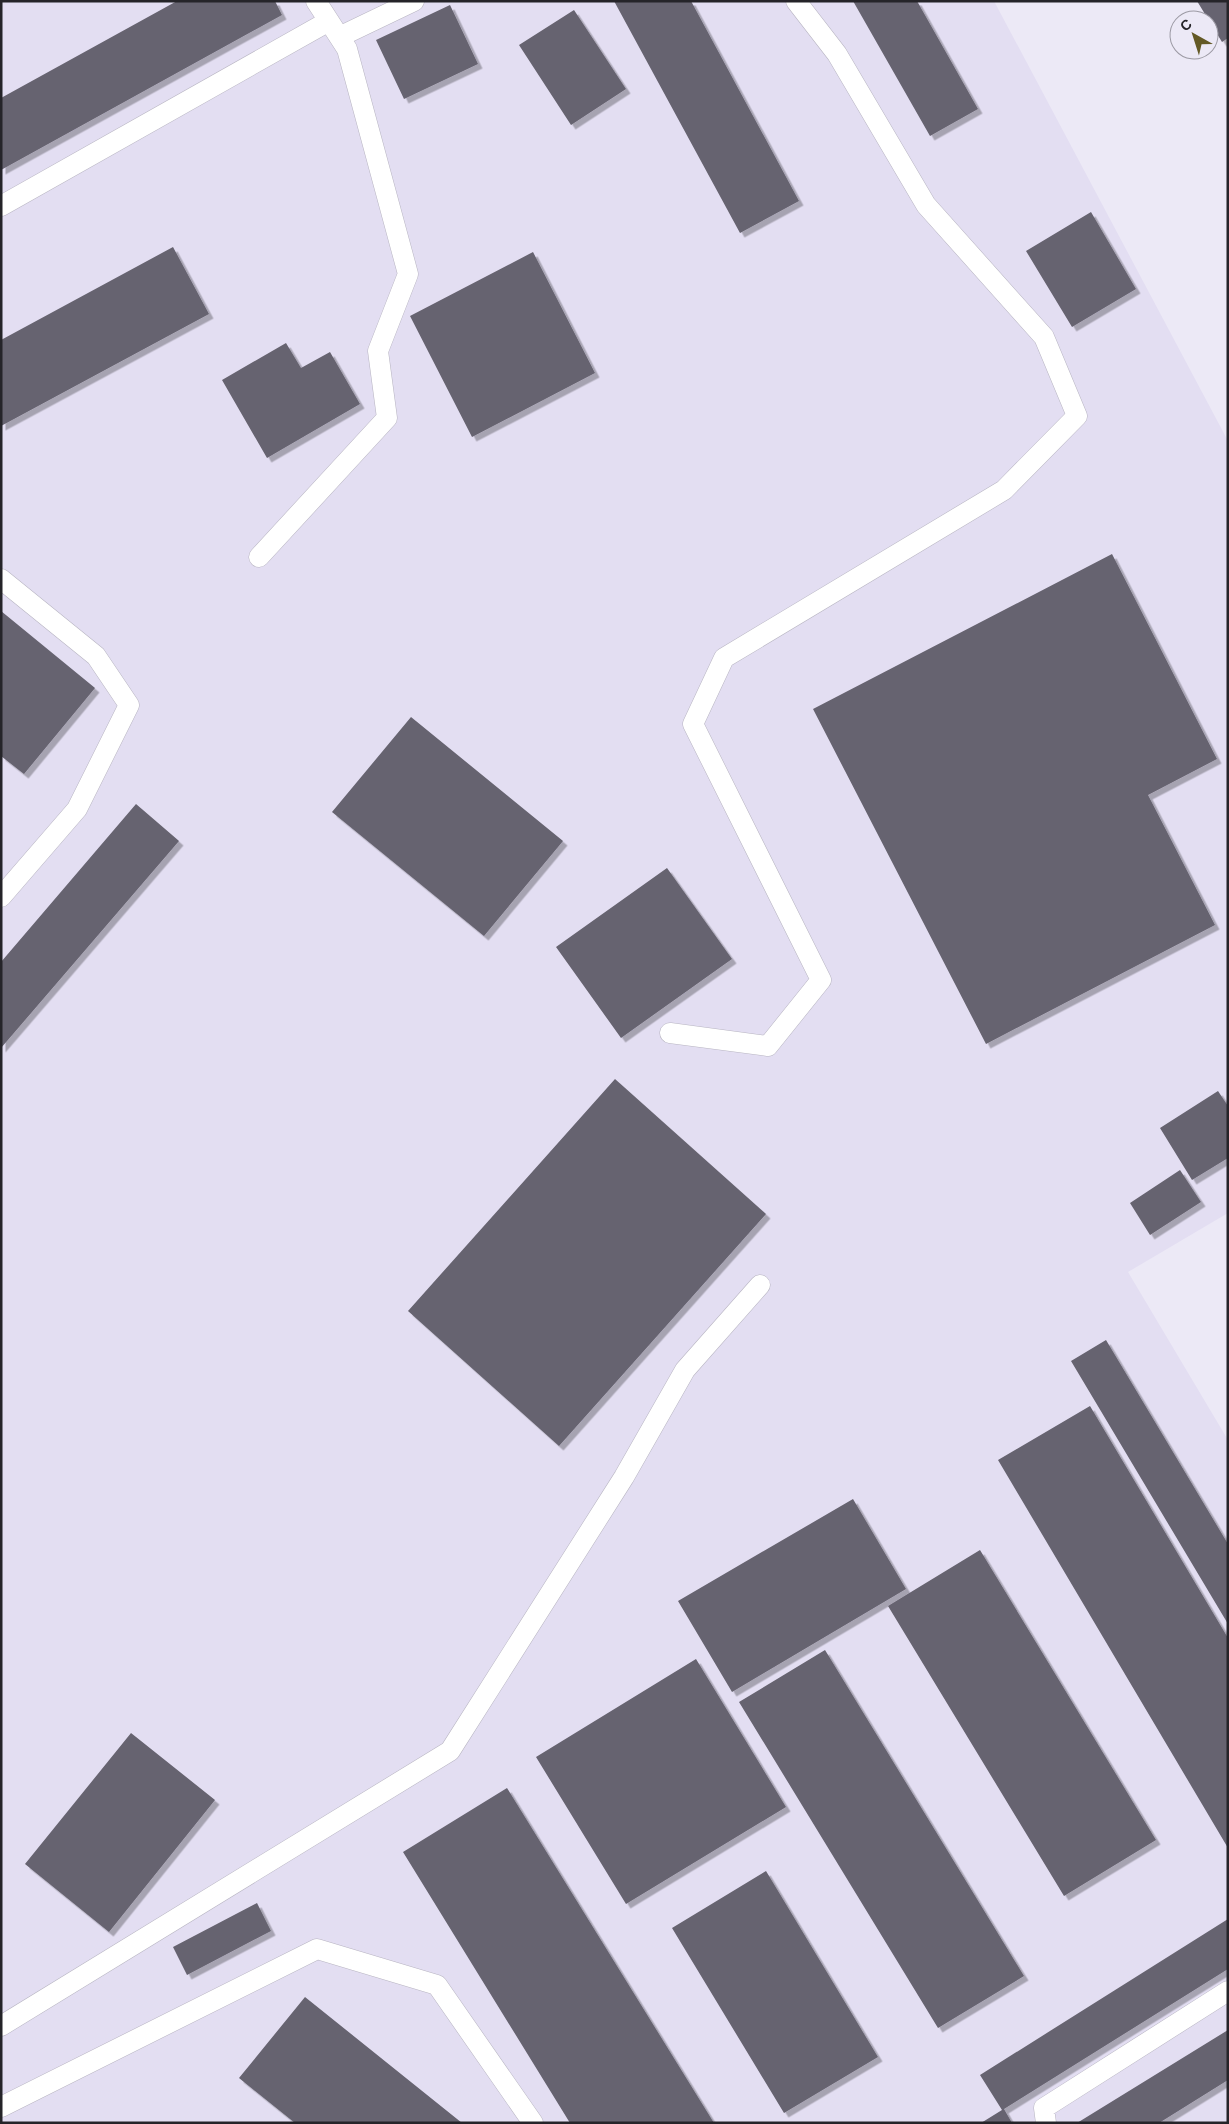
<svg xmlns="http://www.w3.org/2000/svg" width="1229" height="2124" font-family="Arial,sans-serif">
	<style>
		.built { fill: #e3def2 }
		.building { fill: #66636f; filter: url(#shadow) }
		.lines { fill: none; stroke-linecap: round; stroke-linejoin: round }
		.lane-casing { stroke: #b8b5c2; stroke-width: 21 }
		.lane { stroke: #fff; stroke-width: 20 }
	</style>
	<defs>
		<filter id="shadow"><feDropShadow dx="4.5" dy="4.5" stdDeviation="0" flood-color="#0004"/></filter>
	</defs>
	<rect width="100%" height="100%" fill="#ece9f6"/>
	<path class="built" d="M1,1H994L1228,441V1213L1128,1272L1228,1440V2123H1Z"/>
	<path class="building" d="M177,1H275L282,15L1,170V98Z
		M614,1H691L799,201L740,233Z
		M853,1H917L978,109L930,136Z
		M1197,1H1228V38L1222,42Z
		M450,5L478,64L404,99L376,40Z
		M574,10L626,89L571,125L519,45Z
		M1091,212L1136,289L1072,327L1026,251Z
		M173,247L209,314L1,426V340Z
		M533,252L595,373L472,437L410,316Z
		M286,343L301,368L330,352L360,404L267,458L222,380Z
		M1112,554L1217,759L1148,795L1215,925L986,1044L813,709Z
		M1,611L95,688L24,774L1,756Z
		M411,717L563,841L484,936L332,812Z
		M136,804L179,841L1,1048V962Z
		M667,868L732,959L621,1038L556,947Z
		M615,1079L766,1214L559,1446L408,1311Z
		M1218,1091L1228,1106V1158L1192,1180L1160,1128Z
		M1180,1170L1201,1202L1150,1235L1130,1203Z
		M1106,1340L1228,1544V1624L1071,1361Z
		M1090,1406L1228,1638V1848L998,1460Z
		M853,1499L906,1589L732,1692L678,1601Z
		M980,1550L1156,1840L1064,1896L888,1606Z
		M825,1650L1024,1976L938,2028L739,1702Z
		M696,1659L786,1807L626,1904L536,1757Z
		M131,1733L215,1800L109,1932L25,1864Z
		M507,1788L714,2123H570L403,1852Z
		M766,1871L878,2057L784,2113L672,1928Z
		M257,1903L271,1931L187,1975L173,1947Z
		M1228,1919V1969L1004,2109L1012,2123H981L1002,2110L980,2075Z
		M305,1997L462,2123H295L239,2078Z
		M1228,2030V2080L1159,2123H1077Z"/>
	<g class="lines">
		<defs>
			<path id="lane" d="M339,37L414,1
				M1,206L329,21
				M259,557L387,418L378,351L408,274L347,49L316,1
				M1,579L96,656L129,705L77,809L1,897
				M670,1033L768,1046L821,980L693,724L724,658L1004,490L1077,416L1044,337L926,205L837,54L796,1
				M1,2026L450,1751L624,1477L685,1370L760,1285
				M1,2107L317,1949L437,1985L533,2123
				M1046,2123L1044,2108L1228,1991"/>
		</defs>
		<use href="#lane" class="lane-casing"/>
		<use href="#lane" class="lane"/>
	</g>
	<rect width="1229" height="2124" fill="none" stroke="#252429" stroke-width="5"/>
	<g transform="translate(1194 35) rotate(321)"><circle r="24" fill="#ece9f6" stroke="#9c9aa4"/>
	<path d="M0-4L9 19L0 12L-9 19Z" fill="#635925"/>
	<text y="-8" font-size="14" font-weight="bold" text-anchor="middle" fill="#252429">С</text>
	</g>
</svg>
